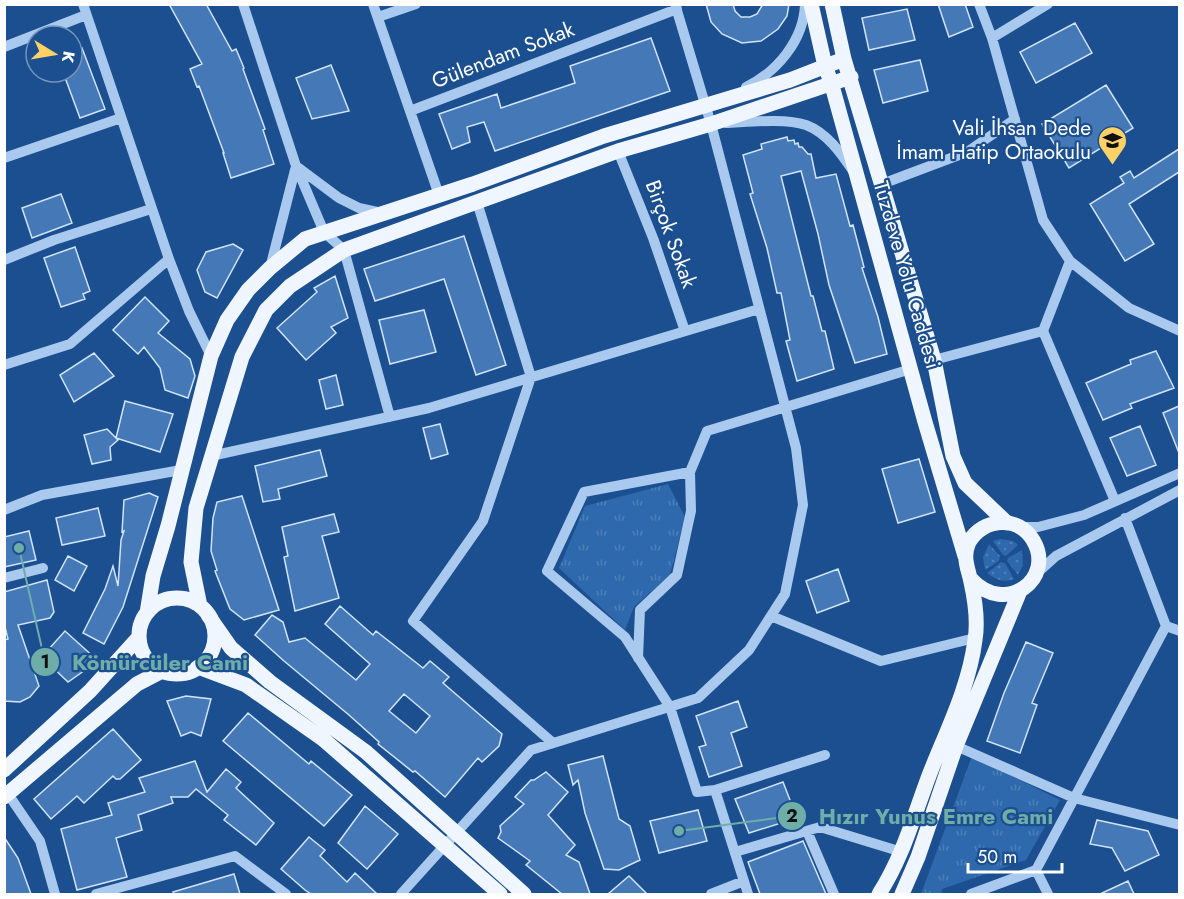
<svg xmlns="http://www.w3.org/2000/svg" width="1184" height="899" font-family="Jost,sans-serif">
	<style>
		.grass { fill: url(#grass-dots) }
		.park { fill: url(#park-tufts) }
		.building { fill: #4478b7; stroke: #cfe3fa; stroke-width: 1.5; fill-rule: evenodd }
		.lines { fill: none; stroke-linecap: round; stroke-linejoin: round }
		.minor { stroke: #a9c9ee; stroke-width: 10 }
		.major { stroke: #f0f6ff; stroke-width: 15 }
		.labels { text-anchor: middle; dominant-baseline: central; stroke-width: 4.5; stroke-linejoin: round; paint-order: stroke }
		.street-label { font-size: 21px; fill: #fff; stroke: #1b4f8f }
		.poi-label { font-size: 21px; fill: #fff; stroke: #1b4f8f; text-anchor: end }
		.leader { fill: none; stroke: #6fada8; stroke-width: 2 }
		.callout-dot { fill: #6fada8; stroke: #1b4f8f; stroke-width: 2 }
		.mark-label { font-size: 18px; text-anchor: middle; font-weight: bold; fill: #111 }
		.callout-label { font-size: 22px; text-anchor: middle; font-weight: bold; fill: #6fada8; stroke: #1b4f8f; stroke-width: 4.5; stroke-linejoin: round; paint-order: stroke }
	</style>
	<defs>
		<pattern id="grass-dots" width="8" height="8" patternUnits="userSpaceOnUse" patternTransform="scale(1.5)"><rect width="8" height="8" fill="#2e69ad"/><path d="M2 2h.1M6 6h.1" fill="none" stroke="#4d80b9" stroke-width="1.8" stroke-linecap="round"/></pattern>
		<pattern id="park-tufts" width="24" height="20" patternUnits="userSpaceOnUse" patternTransform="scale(1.5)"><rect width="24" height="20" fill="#2e69ad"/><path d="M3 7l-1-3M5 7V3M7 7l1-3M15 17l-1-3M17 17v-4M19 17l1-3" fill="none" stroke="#4d80b9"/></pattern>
	</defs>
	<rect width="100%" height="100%" fill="#1b4f8f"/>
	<path class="grass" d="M1000,539L1013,541L1018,545L1006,556L1003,555L993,541Z
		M989,544L1000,556L999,561L985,570L983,557Z
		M1022,550L1023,565L1018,575L1007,561L1008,558Z
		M1001,562L1005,563L1014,579C1004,583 996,580 987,573Z"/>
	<path class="park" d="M668,484L685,517L670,575L634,607L625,630L559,568L585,506Z
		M972,756L1060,800L1026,860L942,889L941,894H921Z"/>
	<path class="building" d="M169,4H206L232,51L236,49L244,68L243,69L265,129L263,130L274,164L231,178L223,153H224L199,86L197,87L190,69L202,64Z
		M706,4H733L735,11L741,17H750L757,14L763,4H789L787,16L778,29L761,41L742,43L722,34L711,22Z
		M938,4H965L973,27L949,37Z
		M907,9L915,40L869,50L862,18Z
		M1075,23L1092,53L1036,83L1020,52Z
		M651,38L670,91L495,151L484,122L467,127L470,142L452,149L439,114L497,94L501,108L575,83L570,66Z
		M82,48L105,109L80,118L63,72H72V51Z
		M920,60L928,91L883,103L874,70Z
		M331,65L349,111L312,119L296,78Z
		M1106,85L1133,128L1069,168L1042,124Z
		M787,137L788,141L794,140L795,144L798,143L799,147H802L808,154H811L816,178L836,174L850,226L853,225L864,267L862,268L878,317L887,354L855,363L829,285L818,234L801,171L781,176L811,296H813L822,331H825L834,369L797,381L786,341L790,340L781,293H777L767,248L750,194L753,193L743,155L762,149L761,144Z
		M1179,149V172L1129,204L1154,244L1125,261L1090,204L1124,183L1120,177L1130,171L1134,178Z
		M61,194L72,223L32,238L22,208Z
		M464,236L506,365L476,375L444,279L375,301L364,269Z
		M233,244L243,250L217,298L205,292L197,270L206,252Z
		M75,247L90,291L83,294L85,299L61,307L44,258Z
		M335,276L348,318L331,327L336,333L306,360L277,328L317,292L314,288Z
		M145,297L169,321L158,333L190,359L195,376L188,398L165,390L160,368L144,347L138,354L113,330Z
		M424,310L436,352L390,364L379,320Z
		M1156,351L1174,388L1130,404L1132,408L1103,420L1086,383L1131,364L1130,360Z
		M94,353L114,376L74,402L60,375Z
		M336,375L343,405L326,409L319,380Z
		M125,401L173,414L160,452L116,438Z
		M1179,406V453L1163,413Z
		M440,424L448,454L431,459L423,428Z
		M1140,426L1156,465L1127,476L1110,438Z
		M107,429L118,440L110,447L111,460L92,464L84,435Z
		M320,450L327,476L278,489L280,499L263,502L255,466Z
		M919,459L935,512L898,523L882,469Z
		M149,493L158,497L123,607L104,644L83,633L105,589L113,566L118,586L121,540L124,531L122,532L124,500Z
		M242,496L279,610L244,620L230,609L215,571L217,570L211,551L213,518L217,502Z
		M98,508L105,536L62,545L56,518Z
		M334,514L339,532L322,536L339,598L295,611L284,557L288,556L282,527Z
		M29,531L36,560L4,567V537Z
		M68,556L87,566L74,591L55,580Z
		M838,569L849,601L817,613L806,581Z
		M47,580L54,612L50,618L18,625L39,686L30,697L20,702L4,701V640L8,639L4,623V592Z
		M340,606L373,635L376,631L423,668L430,661L449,677L443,683L502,734L499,746L482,762L478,758L445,797L415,771L413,772L378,744L379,742L349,715L284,661L255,635L272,615L283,622L289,642L305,638L356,680L370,664L325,624ZM404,694L430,716L416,733L389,711Z
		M65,631L96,659L88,668L68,682L46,661L47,651Z
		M1026,642L1053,653L1032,703L1037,705L1020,753L987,741L1004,693Z
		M186,696L211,699L201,736L191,732L181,736L167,701Z
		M738,701L747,727L731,733L742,766L709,777L699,747L706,745L696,716Z
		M248,713L309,764L311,761L352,795L324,826L223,741Z
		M113,729L141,760L120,779H116L113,776L84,803L77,796L51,819L34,799Z
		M603,756L619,819L630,826L640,860L619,870L604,869L585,813L578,780L573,785L568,765Z
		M195,761L207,792L226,769L241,782L236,788L274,823L256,845L224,820L228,815L196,789L188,797H171L173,803L138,815L142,830L116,838L127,877L77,890L61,829L112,815L108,803L145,792L139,778Z
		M546,772L568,792L548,815L575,845L566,855L579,862L590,894H562L526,865L530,861L498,838L501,832L500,826L524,804L515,797L531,780H534Z
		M783,782L797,818L749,833L735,799Z
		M365,806L398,834L367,869L338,843Z
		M698,810L707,841L659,853L650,821Z
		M1097,820L1148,831L1159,855L1125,871L1112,848L1090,844Z
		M4,837L18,858L31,894H4Z
		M309,837L325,850L320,856L347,882L355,873L377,894H311L305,890L281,869Z
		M803,841L826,894H760L748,862Z
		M234,874L240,894H174L173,892Z
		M629,876L647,894H608Z
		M1128,881L1134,894H1100Z"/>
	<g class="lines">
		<path class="minor" d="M83,4L169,259L189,311L211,356
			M243,4L296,166L324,232L344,250L390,417
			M373,4L439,195
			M979,4L992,38
			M1048,4L992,38L1043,220L1070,261L1129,308L1180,331
			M378,17L416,4
			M4,47L86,15
			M746,87C777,72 804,40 805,4
			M410,111L677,9
			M726,123C749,122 785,118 806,125C827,133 841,153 853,171
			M618,151L653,238L685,331
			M4,158L121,118
			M882,184L967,152L1015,119
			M477,202L531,377L483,521L413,621L553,743
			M4,260L54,240L151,209
			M1070,261L1043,331L1115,501
			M270,268L296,166L339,198L359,208L382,213
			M934,360L1043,331
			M4,365L70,344L169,259
			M211,456L429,408L759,309
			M4,510L42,495L181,470
			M1020,527H1038L1084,515L1180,473
			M1036,574L1056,556L1180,490
			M4,578L43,568
			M771,616L881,661L975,638
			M1166,626L1180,631
			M638,658L640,610L677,575L691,511L690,472
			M956,746L1074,798L1180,825
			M825,755L715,790L697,792L670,707L625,637L547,571L584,492L690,472L707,431L911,369
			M715,790L748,894
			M8,794L40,841L55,894
			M807,831L834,894
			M735,852L820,827L902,852
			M1036,870L1048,894
			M96,894L235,856L286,894
			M401,894L531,750L698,698L749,650L785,594L803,505L796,448L711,124L675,4
			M711,894L744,881
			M971,894L1036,870L1166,626L1125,518"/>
		<path class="major" d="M811,4L825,66L831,82L925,422L965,556
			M832,4L844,59L934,360L953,456L965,483L1007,523
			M139 636a38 38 0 1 1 76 0a38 38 0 1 1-76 0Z
			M200,606L191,562L196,508L242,357L266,310L290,286L344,250L618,151L711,124L851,77
			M147,613L153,576L168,526L211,356L227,320L248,290L270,268L305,239L473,184L604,136L790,80L844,59
			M208,615L231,648L270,682L366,752L524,894
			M198,667L246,685L323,739L500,894
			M4,770L90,691L139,637
			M4,797L137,684L162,671
			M879,894C903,857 914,815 930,773C947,730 969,687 975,640C978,622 975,600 971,582C968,568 962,557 969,542C983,518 1018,515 1033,540C1056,578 1006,617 971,579
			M902,894L918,857L956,746L1020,591"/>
	</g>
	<defs>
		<symbol id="school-pin" viewBox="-11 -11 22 30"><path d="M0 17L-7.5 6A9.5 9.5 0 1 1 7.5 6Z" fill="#ffd166" stroke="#1b4f8f"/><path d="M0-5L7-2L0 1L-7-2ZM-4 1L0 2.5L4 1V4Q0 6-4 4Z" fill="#111"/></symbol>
	</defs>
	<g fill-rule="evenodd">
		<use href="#school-pin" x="1096" y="124" width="33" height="45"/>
	</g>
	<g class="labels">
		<g class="street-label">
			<text transform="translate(503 55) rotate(-21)">Gülendam Sokak</text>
			<text transform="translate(671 234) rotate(70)">Birçok Sokak</text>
			<text transform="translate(907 275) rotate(74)">Tuzdeve Yolu Caddesi</text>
		</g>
		<g class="poi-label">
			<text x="1091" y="128">Vali İhsan Dede<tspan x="1091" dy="24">İmam Hatip Ortaokulu</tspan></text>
		</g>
	</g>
	<path class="leader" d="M19 548L45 662M679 831L792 816"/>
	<g class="callout-dot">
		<circle cx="19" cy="548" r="6"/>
		<circle cx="679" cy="831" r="6"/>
		<circle cx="45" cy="662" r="15"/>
		<circle cx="792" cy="816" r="15"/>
	</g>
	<g class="mark-label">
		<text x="45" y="668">1</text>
		<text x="792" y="822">2</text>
	</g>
	<g class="callout-label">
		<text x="160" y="670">Kömürcüler Cami</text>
		<text x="936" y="824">Hızır Yunus Emre Cami</text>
	</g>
	<rect width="1184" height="899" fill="none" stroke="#ffffff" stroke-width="12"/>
	<g transform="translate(54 54) rotate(101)"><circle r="28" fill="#1b4f8f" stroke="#7695bc" stroke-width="1.5"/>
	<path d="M0-4.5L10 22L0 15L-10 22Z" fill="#ffd166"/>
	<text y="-9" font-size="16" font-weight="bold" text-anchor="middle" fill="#ffffff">K</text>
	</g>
	<path d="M968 863v9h94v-9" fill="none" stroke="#ffffff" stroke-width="3"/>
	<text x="977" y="863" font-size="18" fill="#ffffff" stroke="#1b4f8f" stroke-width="4.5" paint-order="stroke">50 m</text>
</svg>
